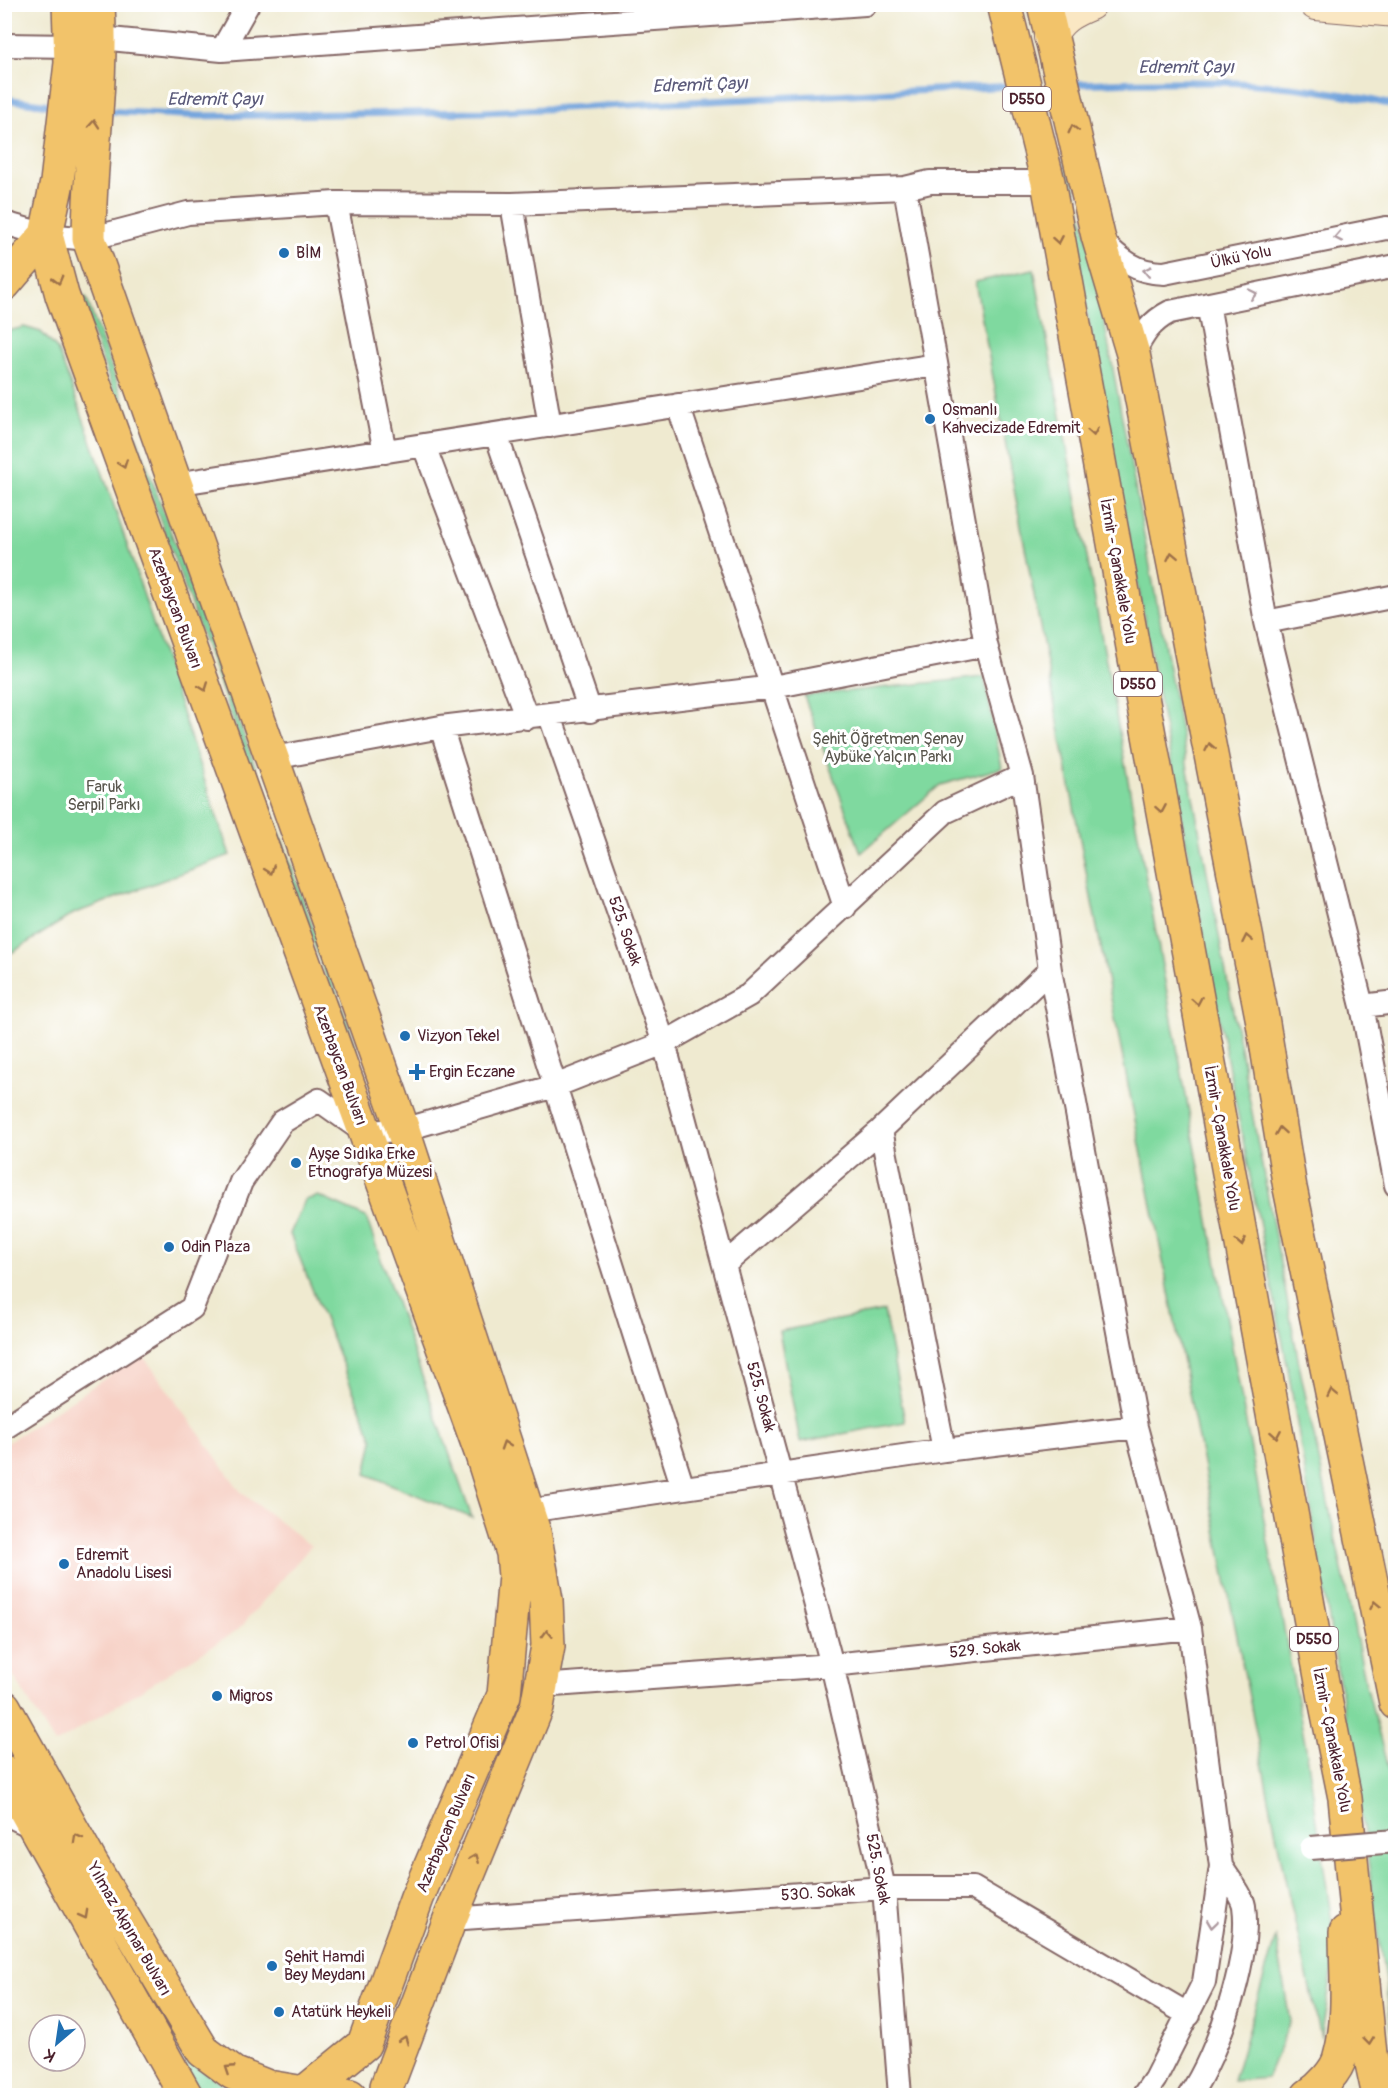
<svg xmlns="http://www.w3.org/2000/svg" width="1400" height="2100" font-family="Pangolin,sans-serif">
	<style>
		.built { fill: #f7d1c6 }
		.green { fill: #7fd99f; stroke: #647c65; stroke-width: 1.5 }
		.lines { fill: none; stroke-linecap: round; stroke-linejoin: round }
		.stream { stroke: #6fa2db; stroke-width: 7 }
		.street-casing { stroke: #846665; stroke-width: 26 }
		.secondary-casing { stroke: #846665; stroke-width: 34 }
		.primary-casing { stroke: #846665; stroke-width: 36 }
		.highway-casing { stroke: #846665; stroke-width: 36 }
		.street { stroke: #fff; stroke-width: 22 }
		.secondary { stroke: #fae7c3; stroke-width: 32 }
		.primary { stroke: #f2c36a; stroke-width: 33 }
		.highway { stroke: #f2c36a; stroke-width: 33 }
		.street-bridge-casing { stroke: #846665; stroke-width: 26; stroke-linecap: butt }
		.street-bridge { stroke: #fff; stroke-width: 22 }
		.oneway { stroke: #9e714a }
		.oneway2 { stroke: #ae9aa0 }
		.poi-dot { fill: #1f6fb2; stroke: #fff; stroke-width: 2 }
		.labels { text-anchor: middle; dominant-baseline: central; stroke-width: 6; stroke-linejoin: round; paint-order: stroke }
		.shield { fill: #fff; stroke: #80626b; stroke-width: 1.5 }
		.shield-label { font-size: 15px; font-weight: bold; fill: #4a1f2b }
		.poi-label { font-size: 16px; fill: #4a1f2b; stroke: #fff; text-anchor: start }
		.street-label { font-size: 16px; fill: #4a1f2b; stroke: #fff }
		.park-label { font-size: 16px; fill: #5a574e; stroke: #fff }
		.water-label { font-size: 18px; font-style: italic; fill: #5b5a7a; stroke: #fff }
	</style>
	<rect width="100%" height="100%" fill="#fff"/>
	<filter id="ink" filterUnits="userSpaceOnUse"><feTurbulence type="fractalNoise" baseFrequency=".0167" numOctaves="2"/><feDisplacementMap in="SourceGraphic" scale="12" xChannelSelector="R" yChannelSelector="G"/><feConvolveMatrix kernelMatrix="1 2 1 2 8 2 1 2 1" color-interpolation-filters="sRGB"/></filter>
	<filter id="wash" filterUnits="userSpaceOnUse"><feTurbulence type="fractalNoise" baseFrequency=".008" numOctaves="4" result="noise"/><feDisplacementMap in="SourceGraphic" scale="24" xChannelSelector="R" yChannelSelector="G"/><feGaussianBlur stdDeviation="1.35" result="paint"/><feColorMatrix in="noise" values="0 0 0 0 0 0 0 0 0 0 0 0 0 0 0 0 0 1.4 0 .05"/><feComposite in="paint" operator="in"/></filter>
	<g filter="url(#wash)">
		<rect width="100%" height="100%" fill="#efead0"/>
		<path class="built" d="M142,1354L241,1492L311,1546L238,1630L55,1744L5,1662V1444Z"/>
		<path class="green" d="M1062,157L1069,158L1093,262L1300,1369L1366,1684L1395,1796V2052L1365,1839L1288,1369L1215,998L1078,265Z
			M1034,269L1307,1754L1336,1950L1321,2037L1284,1874L1089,887L975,282Z
			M86,297L356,1046V1060L80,298Z
			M24,327L41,332L57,349C122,515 171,687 230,855L73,914L5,957L4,332Z
			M984,677L1002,768L940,785L861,853L804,696Z
			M318,1196L366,1217L472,1518L366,1474L373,1440L290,1234L305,1200Z
			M884,1311L905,1422L800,1442L779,1331Z
			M114,1935L118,1936L154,2003L193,2064L230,2089L226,2095H201Z
			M1276,1936L1290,2022L1267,2078L1233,2081Z"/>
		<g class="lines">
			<path class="stream" d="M1070,84C1185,80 1283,77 1396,106
				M4,99L58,106
				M105,111L199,116L483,112L1014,86"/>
		</g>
	</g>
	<g filter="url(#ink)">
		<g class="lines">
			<defs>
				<path id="street" d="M100,38L222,50L865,4
					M4,45L73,46
					M222,50L248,4
					M336,203L385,452
					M512,204L550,426
					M4,223L46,235L89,239L188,213L336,203L512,204L905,188L930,182H1048
					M1101,240C1119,259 1136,273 1164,273L1386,228L1396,229
					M1208,304L1266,622L1362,1006L1396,1185
					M1133,354C1143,335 1150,322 1170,312L1396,266
					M678,405L845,907
					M496,434L590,711
					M424,446L527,718
					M175,484L936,365
					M1266,622L1396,596
					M550,716L664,1043L832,1665L884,1888L900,2096
					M441,727L683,1488
					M273,758L441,727L773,687L986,645
					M1050,970L1136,1427L1190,1628
					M1362,1006L1396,1002
					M881,1130L944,1450
					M725,1264L881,1130L1050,970L1022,776L986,645L905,188
					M4,1428L192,1308L241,1182L282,1122L319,1100L364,1132L403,1130L555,1086L664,1043L749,995L945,812L1022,776
					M527,1511L944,1450L1136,1427
					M540,1686L832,1665L1190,1628L1221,1866L1204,1982L1155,2079L1143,2096
					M4,1813L35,1828
					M450,1919L884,1888H973L1189,2015
					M1189,2096C1218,2055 1251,1956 1244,1906C1242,1894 1227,1877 1221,1866"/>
				<path id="secondary" d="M1316,4L1396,11
					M1050,37C1059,18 1071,12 1090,4"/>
				<path id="primary" d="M98,4C103,83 89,161 89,239L403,1130L534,1532L546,1600L548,1646L537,1707L450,1919L387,2086V2096
					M4,284L46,235
					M4,1707L92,1865L203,2051L233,2073L268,2087L304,2093L364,2044L417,1898L504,1695L515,1576L513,1553L481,1452L62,295L46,235L57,182L71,63L69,4
					M4,1772L186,2096
					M300,2095L325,2090L350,2096
					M1308,2096C1320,2088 1337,2071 1340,2057C1351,2018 1346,1972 1346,1932"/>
				<path id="highway" d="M1004,4L1048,182L1326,1704L1345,1798L1370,2054L1379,2096
					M1044,4L1098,236L1133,354L1262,1017L1290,1188L1396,1703"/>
			</defs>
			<use href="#street" class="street-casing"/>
			<use href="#secondary" class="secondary-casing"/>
			<use href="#primary" class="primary-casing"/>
			<use href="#highway" class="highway-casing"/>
			<use href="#street" class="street"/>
			<use href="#secondary" class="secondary"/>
			<use href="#primary" class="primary"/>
			<use href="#highway" class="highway"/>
			<defs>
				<path id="street-bridge" d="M1311,1848L1396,1841"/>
			</defs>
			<use href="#street-bridge" class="street-bridge-casing"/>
			<use href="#street-bridge" class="street-bridge"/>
		</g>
		<defs><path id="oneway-chevron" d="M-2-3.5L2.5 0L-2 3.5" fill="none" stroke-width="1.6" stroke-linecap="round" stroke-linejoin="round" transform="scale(1.5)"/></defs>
		<g class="oneway">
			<use href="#oneway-chevron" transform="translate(94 124) rotate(-85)"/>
			<use href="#oneway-chevron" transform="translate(1073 129) rotate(-104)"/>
			<use href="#oneway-chevron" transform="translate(1058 240) rotate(80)"/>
			<use href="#oneway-chevron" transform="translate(58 280) rotate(75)"/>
			<use href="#oneway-chevron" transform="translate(1093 432) rotate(80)"/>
			<use href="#oneway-chevron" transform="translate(123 464) rotate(70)"/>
			<use href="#oneway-chevron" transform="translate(1172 556) rotate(-101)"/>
			<use href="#oneway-chevron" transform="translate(204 687) rotate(70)"/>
			<use href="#oneway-chevron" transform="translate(1210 747) rotate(-101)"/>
			<use href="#oneway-chevron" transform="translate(1161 809) rotate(80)"/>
			<use href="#oneway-chevron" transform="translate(270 870) rotate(70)"/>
			<use href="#oneway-chevron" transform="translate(1247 939) rotate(-101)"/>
			<use href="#oneway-chevron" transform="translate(1197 1001) rotate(80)"/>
			<use href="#oneway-chevron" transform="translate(1280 1131) rotate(-99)"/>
			<use href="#oneway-chevron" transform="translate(1241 1242) rotate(80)"/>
			<use href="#oneway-chevron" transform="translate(1332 1393) rotate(-102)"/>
			<use href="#oneway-chevron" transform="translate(1276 1434) rotate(80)"/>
			<use href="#oneway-chevron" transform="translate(505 1445) rotate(-108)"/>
			<use href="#oneway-chevron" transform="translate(1375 1605) rotate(-102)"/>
			<use href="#oneway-chevron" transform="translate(547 1634) rotate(-92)"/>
			<use href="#oneway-chevron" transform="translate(77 1838) rotate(-119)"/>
			<use href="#oneway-chevron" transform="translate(475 1858) rotate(-68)"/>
			<use href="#oneway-chevron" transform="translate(84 1915) rotate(61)"/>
			<use href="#oneway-chevron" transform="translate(404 2040) rotate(-69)"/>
			<use href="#oneway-chevron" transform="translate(1369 2041) rotate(84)"/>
			<use href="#oneway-chevron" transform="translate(229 2069) rotate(-147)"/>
		</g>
		<g class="oneway2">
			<use href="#oneway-chevron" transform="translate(1338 237) rotate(169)"/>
			<use href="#oneway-chevron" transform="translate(1147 271) rotate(-168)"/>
			<use href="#oneway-chevron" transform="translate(1253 294) rotate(-12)"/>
			<use href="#oneway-chevron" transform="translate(1212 1924) rotate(98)"/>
		</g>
	</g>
	<g class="poi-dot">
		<circle cx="284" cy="253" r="6"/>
		<circle cx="930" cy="419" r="6"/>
		<circle cx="405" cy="1036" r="6"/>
		<path d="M414 1063h6v6h6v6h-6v6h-6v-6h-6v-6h6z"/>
		<circle cx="296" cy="1163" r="6"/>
		<circle cx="169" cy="1247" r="6"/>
		<circle cx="64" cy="1564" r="6"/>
		<circle cx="217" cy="1696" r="6"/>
		<circle cx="413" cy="1743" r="6"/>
		<circle cx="272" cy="1966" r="6"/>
		<circle cx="279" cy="2012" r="6"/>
	</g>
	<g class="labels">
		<g class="shield">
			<rect x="1003" y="87" width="48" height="24" rx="4.5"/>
			<rect x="1114" y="672" width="48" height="24" rx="4.5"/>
			<rect x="1290" y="1627" width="48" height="24" rx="4.5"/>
		</g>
		<g class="shield-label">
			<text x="1027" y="99">D550</text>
			<text x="1138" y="684">D550</text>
			<text x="1314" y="1639">D550</text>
		</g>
		<g class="poi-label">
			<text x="296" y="253">BİM</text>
			<text x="942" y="410">Osmanlı<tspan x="942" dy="18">Kahvecizade Edremit</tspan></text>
			<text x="417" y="1036">Vizyon Tekel</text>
			<text x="429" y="1072">Ergin Eczane</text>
			<text x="308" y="1154">Ayşe Sıdıka Erke<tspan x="308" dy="18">Etnografya Müzesi</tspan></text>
			<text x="181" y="1247">Odin Plaza</text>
			<text x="76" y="1555">Edremit<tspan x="76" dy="18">Anadolu Lisesi</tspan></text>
			<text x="229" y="1696">Migros</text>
			<text x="425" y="1743">Petrol Ofisi</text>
			<text x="284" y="1957">Şehit Hamdi<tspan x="284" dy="18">Bey Meydanı</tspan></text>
			<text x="291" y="2012">Atatürk Heykeli</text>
		</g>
		<g class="street-label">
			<text transform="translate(1241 257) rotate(-12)">Ülkü Yolu</text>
			<text transform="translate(1118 571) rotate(80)">İzmir - Çanakkale Yolu</text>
			<text transform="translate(175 608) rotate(70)">Azerbaycan Bulvarı</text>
			<text transform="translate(625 931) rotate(71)">525. Sokak</text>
			<text transform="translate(340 1065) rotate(70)">Azerbaycan Bulvarı</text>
			<text transform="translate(1222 1138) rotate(80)">İzmir - Çanakkale Yolu</text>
			<text transform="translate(761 1397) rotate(75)">525. Sokak</text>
			<text transform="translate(985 1649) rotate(-6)">529. Sokak</text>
			<text transform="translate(1332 1740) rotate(79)">İzmir - Çanakkale Yolu</text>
			<text transform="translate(446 1833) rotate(-67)">Azerbaycan Bulvarı</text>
			<text transform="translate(878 1869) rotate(79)">525. Sokak</text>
			<text transform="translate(818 1893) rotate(-4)">530. Sokak</text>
			<text transform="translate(129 1929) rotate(60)">Yılmaz Akpınar Bulvarı</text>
		</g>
		<g class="park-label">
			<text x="888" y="739">Şehit Öğretmen Şenay<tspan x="888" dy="18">Aybüke Yalçın Parkı</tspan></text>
			<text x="104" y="787">Faruk<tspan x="104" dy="18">Serpil Parkı</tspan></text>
		</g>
		<g class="water-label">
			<text x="1186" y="67">Edremit Çayı</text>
			<text transform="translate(700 85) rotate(-2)">Edremit Çayı</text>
			<text x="215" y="99">Edremit Çayı</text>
		</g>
	</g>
	<rect width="1400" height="2100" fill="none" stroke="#fff" stroke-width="24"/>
	<g transform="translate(57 2043) rotate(209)"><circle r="28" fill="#ffffff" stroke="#b7a5aa" stroke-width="1.5"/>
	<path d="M0-4.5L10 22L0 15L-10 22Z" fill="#1f6fb2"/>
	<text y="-9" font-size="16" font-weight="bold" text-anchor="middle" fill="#4a1f2b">K</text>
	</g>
</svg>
